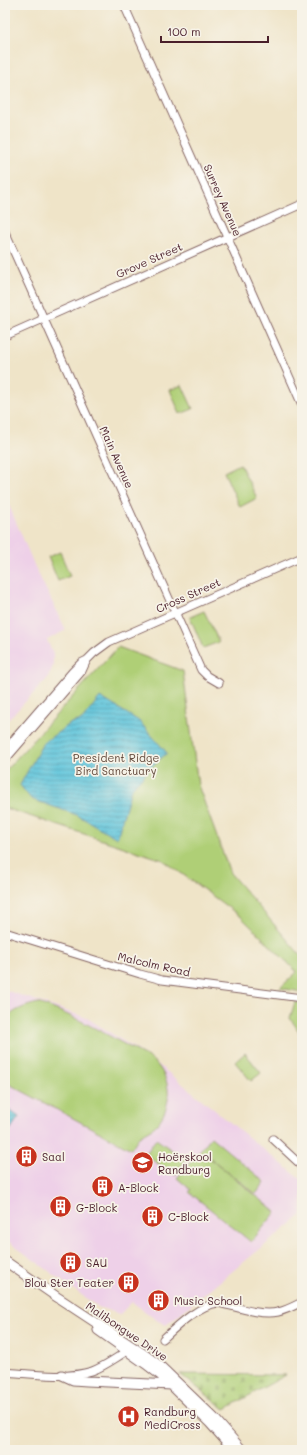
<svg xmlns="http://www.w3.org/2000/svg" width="307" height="1455" font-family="Mali,sans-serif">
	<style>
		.built { fill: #eed0e8 }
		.green { fill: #afcf76; stroke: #7c7750 }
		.cemetery { fill: url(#cemetery-stones); stroke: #7c7750 }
		.water { fill: url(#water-rules); stroke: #547283 }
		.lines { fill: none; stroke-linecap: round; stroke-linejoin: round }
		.minor-casing { stroke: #846462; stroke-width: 9 }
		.major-casing { stroke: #846462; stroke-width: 11 }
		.minor { stroke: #fff; stroke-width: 7 }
		.major { stroke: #fff; stroke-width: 9 }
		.labels { text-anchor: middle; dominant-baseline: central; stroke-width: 3.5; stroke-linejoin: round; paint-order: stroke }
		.street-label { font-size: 11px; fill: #4a1f2b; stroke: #f7f3e8 }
		.park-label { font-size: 11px; fill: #634b3e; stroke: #f7f3e8 }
		.poi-label { font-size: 11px; fill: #4a1f2b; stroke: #f7f3e8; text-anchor: start }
	</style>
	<defs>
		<pattern id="cemetery-stones" width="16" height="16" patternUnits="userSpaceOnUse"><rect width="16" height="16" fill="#afcf76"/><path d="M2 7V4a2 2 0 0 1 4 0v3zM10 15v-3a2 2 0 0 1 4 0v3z" fill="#98b166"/></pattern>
		<pattern id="water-rules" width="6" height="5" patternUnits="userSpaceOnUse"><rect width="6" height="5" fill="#5ec5db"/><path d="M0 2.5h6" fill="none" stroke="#509fb2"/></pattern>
	</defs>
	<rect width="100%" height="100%" fill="#f7f3e8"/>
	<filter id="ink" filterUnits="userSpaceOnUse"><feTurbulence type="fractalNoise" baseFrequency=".025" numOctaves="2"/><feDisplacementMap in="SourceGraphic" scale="8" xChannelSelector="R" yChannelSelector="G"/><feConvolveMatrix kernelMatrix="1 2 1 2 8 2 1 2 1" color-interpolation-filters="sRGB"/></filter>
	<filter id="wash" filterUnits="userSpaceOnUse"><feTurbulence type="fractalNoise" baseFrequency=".012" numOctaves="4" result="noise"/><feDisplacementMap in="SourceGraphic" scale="16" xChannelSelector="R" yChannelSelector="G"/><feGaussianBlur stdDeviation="0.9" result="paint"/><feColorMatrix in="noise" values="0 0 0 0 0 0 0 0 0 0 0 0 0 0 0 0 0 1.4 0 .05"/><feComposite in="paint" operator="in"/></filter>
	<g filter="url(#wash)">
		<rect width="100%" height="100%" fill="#efe4c8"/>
		<path class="built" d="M5,496L35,567L66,630L47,640L53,654V666L48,678L5,723Z
			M5,990L87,1018L150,1058L302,1180V1215L166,1325L158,1321L132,1302L120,1314L98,1307L5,1239Z"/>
		<path class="green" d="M182,385L193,409L180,414L170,390Z
			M240,464L257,498L240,507L224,472Z
			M60,552L70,576L58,581L48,557Z
			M204,611L219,642L203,648L190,617Z
			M118,647L183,671L198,785L230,873L302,957V992L280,988L297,972L240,916L163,860L5,808V771Z
			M295,1002L302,1004V1036L290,1018Z
			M38,1003C77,1016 112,1038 148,1057C171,1072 175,1103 157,1124C153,1129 145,1131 140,1136C136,1140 134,1145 131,1149L5,1082V1020C13,1010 25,1006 38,1003Z
			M245,1053L261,1073L251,1081L235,1062Z
			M211,1137L265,1182L256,1194L210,1158L276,1212L251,1242L189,1192L191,1190L177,1178Z
			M156,1139L186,1160L175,1175L145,1155Z"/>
		<path class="cemetery" d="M180,1374L286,1375L225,1409Z"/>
		<path class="water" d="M100,697L139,721L167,753L153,765L131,789L117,838L77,815L31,799L20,785L43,743L71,723L82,720Z
			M5,1107L19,1117L10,1130L5,1127Z"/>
	</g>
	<g filter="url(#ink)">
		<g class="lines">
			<defs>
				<path id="minor" d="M124,5L302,405
					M5,232L201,670L207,676L219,683
					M5,336L302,204
					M5,752L15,738L72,672L81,663L87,660L94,653L109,642L302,557
					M5,760L82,671L87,660
					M5,932L140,974L162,980L302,998
					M273,1139L302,1166
					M163,1339C177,1326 200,1304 219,1303C236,1307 261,1316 278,1312C287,1310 294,1306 302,1302
					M5,1372C31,1374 68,1379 92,1371C106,1366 118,1356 131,1349"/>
				<path id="major" d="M5,1261L57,1297L142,1353L160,1366L214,1418L242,1450
					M98,1330L146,1364L164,1378L210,1423L234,1450
					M62,1375L73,1380L87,1381L172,1385"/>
			</defs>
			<use href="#minor" class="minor-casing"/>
			<use href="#major" class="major-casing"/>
			<use href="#minor" class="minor"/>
			<use href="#major" class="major"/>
		</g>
	</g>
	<defs>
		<symbol id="building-disc" viewBox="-11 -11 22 22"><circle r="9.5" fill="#c8321e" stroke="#f7f3e8"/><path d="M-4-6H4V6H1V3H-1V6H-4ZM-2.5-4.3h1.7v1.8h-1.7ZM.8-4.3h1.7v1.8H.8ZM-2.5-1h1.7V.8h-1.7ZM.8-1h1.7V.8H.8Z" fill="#fff"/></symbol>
		<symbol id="school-disc" viewBox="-11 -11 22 22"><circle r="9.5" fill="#c8321e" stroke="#f7f3e8"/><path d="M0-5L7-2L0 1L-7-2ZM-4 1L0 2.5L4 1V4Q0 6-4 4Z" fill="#fff"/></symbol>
		<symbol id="hospital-disc" viewBox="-11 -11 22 22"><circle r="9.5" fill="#c8321e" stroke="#f7f3e8"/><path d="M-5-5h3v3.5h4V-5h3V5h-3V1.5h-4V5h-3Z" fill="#fff"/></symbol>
	</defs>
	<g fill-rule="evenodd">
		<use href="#building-disc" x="14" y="1144" width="25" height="25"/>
		<use href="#school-disc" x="130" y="1150" width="25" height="25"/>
		<use href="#building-disc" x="90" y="1174" width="25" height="25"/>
		<use href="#building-disc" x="48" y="1194" width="25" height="25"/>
		<use href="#building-disc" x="140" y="1204" width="25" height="25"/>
		<use href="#building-disc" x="58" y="1250" width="25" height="25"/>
		<use href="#building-disc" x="116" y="1270" width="25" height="25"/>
		<use href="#building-disc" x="146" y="1288" width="25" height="25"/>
		<use href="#hospital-disc" x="116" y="1404" width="25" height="25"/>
	</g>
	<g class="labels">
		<g class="street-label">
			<text transform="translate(223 200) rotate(66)">Surrey Avenue</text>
			<text transform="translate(149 260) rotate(-24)">Grove Street</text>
			<text transform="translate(117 457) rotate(66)">Main Avenue</text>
			<text transform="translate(188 595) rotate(-24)">Cross Street</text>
			<text transform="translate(154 964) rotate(13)">Malcolm Road</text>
			<text transform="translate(127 1331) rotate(34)">Malibongwe Drive</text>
		</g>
		<g class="park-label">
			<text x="116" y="757">President Ridge<tspan x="116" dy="13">Bird Sanctuary</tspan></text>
		</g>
		<g class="poi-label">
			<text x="42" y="1156">Saal</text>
			<text x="158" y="1156">Hoërskool<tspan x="158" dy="13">Randburg</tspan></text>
			<text x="118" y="1187">A-Block</text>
			<text x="76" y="1207">G-Block</text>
			<text x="168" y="1216">C-Block</text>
			<text x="86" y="1262">SAU</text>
			<text x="114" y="1282" text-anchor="end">Blou Ster Teater</text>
			<text x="174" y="1300">Music School</text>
			<text x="144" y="1411">Randburg<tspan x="144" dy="13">MediCross</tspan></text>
		</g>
	</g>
	<rect width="307" height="1455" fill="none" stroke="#f7f3e8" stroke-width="20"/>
	<path d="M161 36v6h107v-6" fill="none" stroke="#4a1f2b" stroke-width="2"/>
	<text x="167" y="36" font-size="12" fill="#4a1f2b" stroke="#f7f3e8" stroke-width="3" paint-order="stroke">100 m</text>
</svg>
